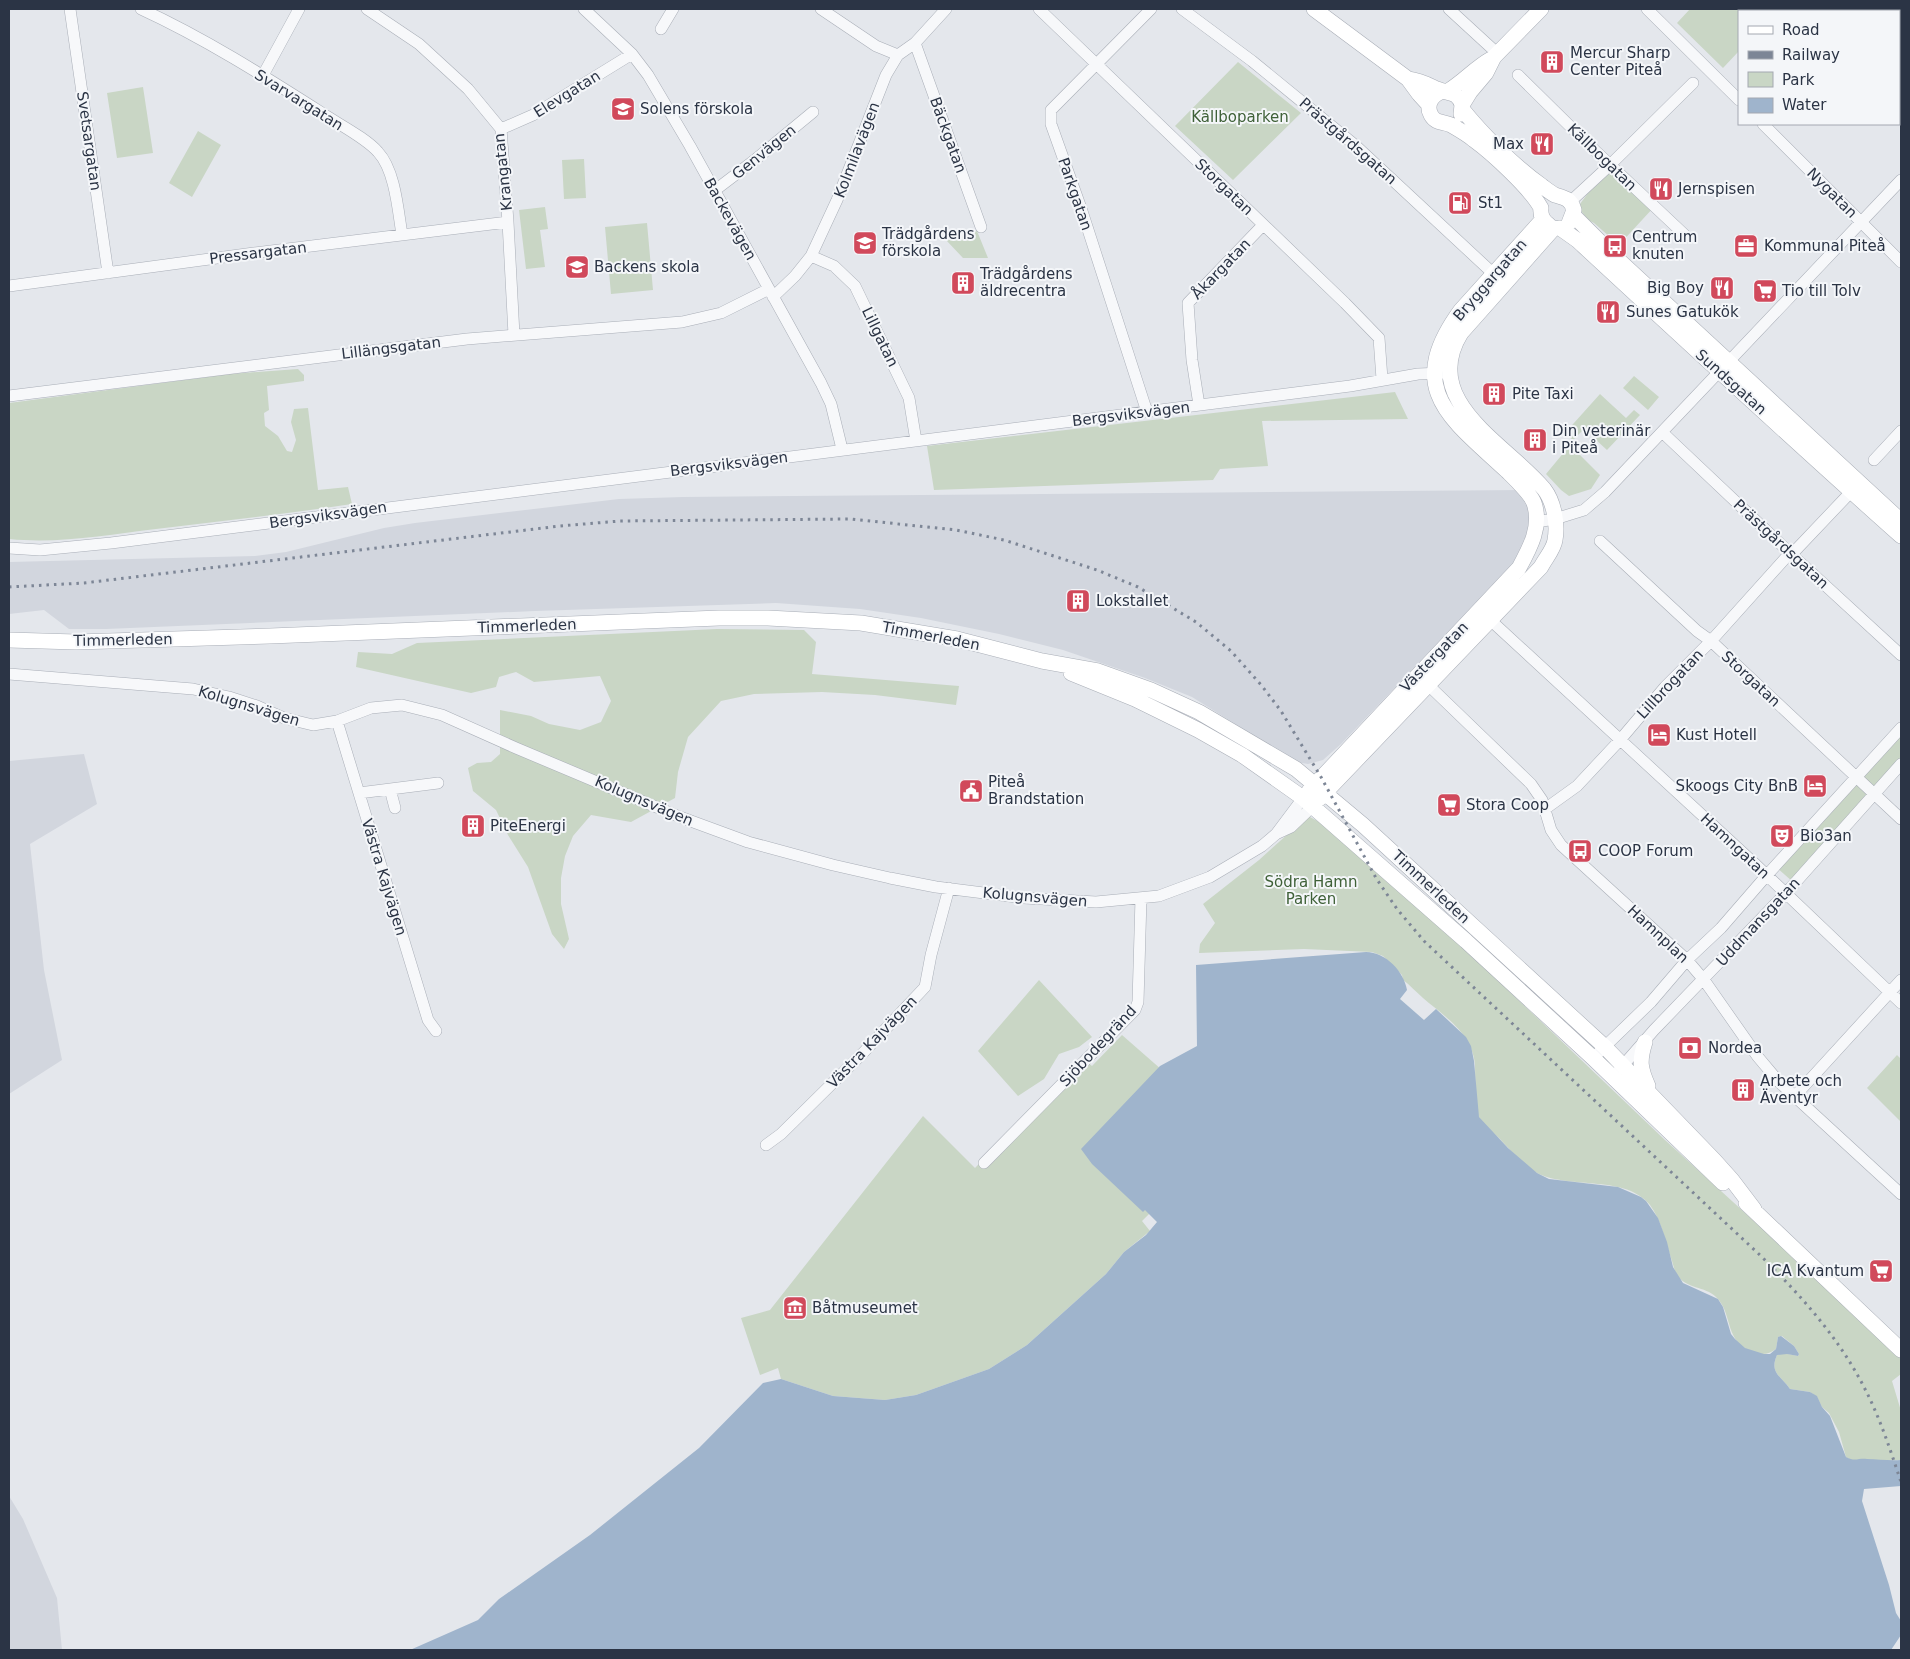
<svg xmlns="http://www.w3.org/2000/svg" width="1910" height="1659" font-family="'DejaVu Sans',sans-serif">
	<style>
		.built { fill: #d2d6de }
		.green { fill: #c9d6c5 }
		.water { fill: #9fb4cc }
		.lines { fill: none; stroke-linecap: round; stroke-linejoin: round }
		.street-casing { stroke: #a9aeb7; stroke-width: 12 }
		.secondary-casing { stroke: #a9aeb7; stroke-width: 16 }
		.street { stroke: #f7f8fa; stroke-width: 11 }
		.secondary { stroke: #fff; stroke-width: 15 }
		.rail { stroke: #7d8696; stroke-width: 3; stroke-dasharray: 2.5 5; stroke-linecap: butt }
		.labels { text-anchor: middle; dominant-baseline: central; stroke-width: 4; stroke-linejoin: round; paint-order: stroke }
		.poi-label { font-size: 15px; fill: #2b3445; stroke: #f4f6f9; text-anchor: start }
		.street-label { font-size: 15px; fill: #2b3445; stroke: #f4f6f9 }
		.park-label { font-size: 15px; fill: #3f6138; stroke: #f4f6f9 }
	</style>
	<rect width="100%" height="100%" fill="#e4e7ec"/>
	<path class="built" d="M1523,490L1532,524L1516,561L1341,744L1323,760L1308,764L1296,762L1192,697L1145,678L1063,650L999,634L921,618L860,609L776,603L535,611L106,629H69L44,610L9,614V562L255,556L286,552L384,528L415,523L619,499L683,497Z
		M84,754L97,804L30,844L44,970L62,1060L9,1094V761Z
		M9,1496L23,1519L57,1598L62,1650H9Z"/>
	<path class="green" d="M1690,9H1743L1746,11H1739V51L1723,68L1677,23Z
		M1238,62L1301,113L1233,180L1175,126Z
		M143,87L153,153L117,158L107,93Z
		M198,131L221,145L192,197L169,183Z
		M584,159L586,198L564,199L562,160Z
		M1612,171L1654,207L1619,245L1594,223L1588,220L1582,212L1580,204L1588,193Z
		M545,207L548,229L540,230L545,267L526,269L519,210Z
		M647,223L653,290L611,294L605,227Z
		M977,231L988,258H963L946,240Z
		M298,369L304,375V381L267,386L269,410L264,413L265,426L278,436L287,451L292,452L296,440L291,422L294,409L308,408L318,490L348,487L352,504C287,514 222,521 156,529C107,535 58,544 9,539V403L230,374Z
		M1634,376L1659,397L1648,410L1623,388Z
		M1395,392L1408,419L1262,421L1268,466L1220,469L1213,480L934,490L927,446Z
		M1600,394L1626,418L1634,410L1640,415L1607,450L1584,429L1573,440L1565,433Z
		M1570,445L1600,475L1591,489L1569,496L1561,490L1546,474Z
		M717,629L804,630L816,642L812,674L959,686L956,705L875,695L822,692L754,694L721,701L688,737L678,772L675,798L631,822L591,815L573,836L565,856L561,878V904L569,939L564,949L552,934L528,867L508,835L496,810L473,791L468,768L477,763L491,762L500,754V710L531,716L549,724L580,730L601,722L611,701L600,676L534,682L516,672L499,677L496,687L471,693L356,667L358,652L392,654L417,643Z
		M1901,731V761L1793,882L1776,867Z
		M1308,816L1323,824L1461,945L1665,1140L1901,1355V1374L1892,1381L1901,1411V1460L1879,1461L1866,1459L1852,1461L1846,1457L1839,1432L1829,1413L1822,1407L1817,1397L1810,1392L1790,1389C1781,1376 1769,1373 1777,1355L1783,1353L1798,1356L1799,1354L1794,1346L1782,1336L1778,1337L1776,1349C1769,1354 1764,1355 1755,1353C1723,1343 1734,1314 1716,1297C1705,1286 1686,1289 1677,1275C1674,1270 1673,1263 1671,1258C1665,1240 1661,1220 1650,1205C1626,1175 1572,1189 1539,1174C1527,1168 1509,1149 1500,1139C1495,1134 1481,1123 1479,1117C1476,1111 1475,1073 1475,1064C1472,1033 1444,1016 1423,998C1416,992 1410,985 1403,980L1402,975L1383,956L1372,952L1304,949L1199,953L1200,944L1215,923L1203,904L1259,860Z
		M1039,980L1092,1037L1079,1047L1059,1054L1044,1079L1018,1096L978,1051Z
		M1122,1035L1162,1070L1151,1212L1142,1221L1150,1231L1124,1252L1106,1274L1027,1345L989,1369L916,1395L885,1400L833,1396L781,1379L778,1368L760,1375L741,1318L770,1310L923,1116L975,1168L1082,1058L1092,1066Z
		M1897,1055L1901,1059V1122L1867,1088Z"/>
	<path class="water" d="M1366,952C1386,952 1404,972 1407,990L1400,999L1424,1020L1436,1009L1466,1037L1471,1046L1474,1061L1479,1117L1508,1148L1537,1173L1549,1179L1618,1187L1641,1197L1646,1201L1658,1218L1667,1242L1673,1267L1683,1283L1718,1299L1723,1307L1731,1334L1735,1339L1745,1348L1764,1354H1770L1776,1349L1778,1337L1781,1336L1794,1346L1799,1354L1798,1356L1787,1354L1777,1355C1769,1373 1781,1376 1790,1389L1810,1392L1817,1396L1822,1407L1830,1416L1846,1457C1855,1462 1858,1458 1867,1459C1878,1459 1889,1461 1901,1460V1486L1864,1489L1862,1501L1889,1585L1896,1613L1901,1621V1635L1891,1650H410L478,1620L499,1599L590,1535L699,1448L763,1383L781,1379L833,1396L885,1400L916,1395L989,1369L1027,1345L1106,1274L1124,1252L1146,1235L1157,1222L1145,1210L1143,1212L1092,1164L1081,1149L1160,1066L1197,1046L1196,965Z"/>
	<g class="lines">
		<defs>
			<path id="street" d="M70,9L108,273
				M141,9C204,38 264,76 322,113C338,124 366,138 378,152C395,170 398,210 402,235
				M367,9L419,44L468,89L501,129L508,222L514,335
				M584,9L632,54L648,75L690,146L821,383L831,404L842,449
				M821,9L876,46L898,55
				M1039,9L1345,303L1379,338L1382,379
				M1182,9L1252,61L1356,146L1498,278
				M1449,9L1498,54
				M1647,9L1739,100
				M1819,9L1822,11
				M661,29L673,9
				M915,43L981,227
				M1518,75L1587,143L1687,237
				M262,77L299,9
				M1899,82L1901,85
				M1763,124L1901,262
				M501,129L533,115L632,54
				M714,191L756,159L813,112
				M1571,201L1610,165L1693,83
				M811,256L834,266L855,286L909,398L916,441
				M9,286L254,253L508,222
				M773,297L795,276L811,256L837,200L886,75L898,55L915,43L946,9
				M9,396L467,339L682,322L721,313L769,289
				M1199,405L1192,360L1188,303L1263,225
				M1147,412L1081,208L1051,124V110L1151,9
				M1662,432L1790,553L1901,655
				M1874,460L1901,431
				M1536,522L1555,519L1584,510L1605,492L1901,180
				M1600,541L1697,631L1711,641L1901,819
				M9,548L40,550L111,543L1350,386L1418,374L1443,373
				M1792,554L1848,495
				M1486,616L1755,864L1901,1003
				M9,674L193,689L229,697L257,706L284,718L313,725L337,721L371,708L402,705L442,715L516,748L680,817L748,842L833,865L890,878L936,887L1024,898L1096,902L1159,896L1210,877L1262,846L1276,834L1303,798
				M1422,679L1531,784L1542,800L1551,830L1561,845L1687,960L1704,980L1758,1057L1779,1082L1901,1194
				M337,721L428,1020L436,1031
				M390,789L395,808
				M359,793L438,783
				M1545,809L1577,786L1620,740L1665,687L1711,641L1790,553
				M1278,833L1291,827L1313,806
				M1593,1058L1651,1002L1687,960L1721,928L1767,875L1901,728
				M1619,1070L1654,1030L1786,893L1901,764
				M1795,1096L1901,980
				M766,1145L781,1134L862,1054L925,987L931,955L949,888
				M984,1163L1135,1010L1138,1002L1141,898"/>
			<path id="secondary" d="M1314,9L1408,79L1419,94L1429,105
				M1408,79C1421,81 1426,84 1437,89C1449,94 1458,91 1462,105L1461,114
				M1443,91C1433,94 1425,104 1431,115C1436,124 1443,121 1451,125C1458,129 1467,134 1474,140C1492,153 1531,189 1541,208C1540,216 1543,221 1549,225
				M1448,91C1463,82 1475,68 1491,59
				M1462,105L1470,92L1486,73L1494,57L1541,9
				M1462,109C1483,135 1515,167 1542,186C1546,189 1551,193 1555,195C1565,198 1571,199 1574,210L1569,223
				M1573,215L1612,254L1901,521
				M1560,228L1577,240C1684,339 1792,439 1901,536
				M9,640L76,642L270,636L719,618H768L861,623L957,639L1042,661L1098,671L1151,690L1199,712L1296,769L1363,825L1605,1047L1715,1161L1732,1180L1754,1209
				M1071,673L1135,699L1198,730L1242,755L1303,798L1466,941L1593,1058L1723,1183
				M1309,791L1519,568C1530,548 1542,526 1534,503C1531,494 1514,478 1507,471C1450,418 1403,389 1461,310L1543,219
				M1319,799L1541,567C1545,559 1554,549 1555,540C1558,524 1554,502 1544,489C1508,445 1418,402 1461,333L1554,228
				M1645,1042C1639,1061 1640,1068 1648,1086
				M1746,1203L1901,1350"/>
		</defs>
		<use href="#street" class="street-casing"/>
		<use href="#secondary" class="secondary-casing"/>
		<use href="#street" class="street"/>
		<use href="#secondary" class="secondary"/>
		<path class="rail" d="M9,587L84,583L560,526L620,521L851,519L956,530L1004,540L1097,570L1138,587L1196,622L1231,651L1262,686L1281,711L1321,777L1376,878L1397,909L1424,941L1762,1257C1803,1298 1841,1340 1867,1393C1881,1421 1891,1452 1901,1482"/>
	</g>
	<defs>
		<symbol id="building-square" viewBox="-11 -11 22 22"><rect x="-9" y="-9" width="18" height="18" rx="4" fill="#d1495b" stroke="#f4f6f9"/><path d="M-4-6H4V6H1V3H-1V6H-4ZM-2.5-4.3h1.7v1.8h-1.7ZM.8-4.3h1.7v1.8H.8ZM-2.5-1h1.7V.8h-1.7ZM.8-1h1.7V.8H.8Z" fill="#fff"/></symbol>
		<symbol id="school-square" viewBox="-11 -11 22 22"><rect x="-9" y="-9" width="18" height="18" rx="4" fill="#d1495b" stroke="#f4f6f9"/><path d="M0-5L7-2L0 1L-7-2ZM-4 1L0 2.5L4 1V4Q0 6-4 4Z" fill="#fff"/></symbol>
		<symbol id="restaurant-square" viewBox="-11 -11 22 22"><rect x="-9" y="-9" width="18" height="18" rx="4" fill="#d1495b" stroke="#f4f6f9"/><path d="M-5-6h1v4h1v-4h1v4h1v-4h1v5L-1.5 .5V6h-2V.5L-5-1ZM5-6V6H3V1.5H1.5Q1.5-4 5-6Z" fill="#fff"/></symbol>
		<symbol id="fuel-square" viewBox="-11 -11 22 22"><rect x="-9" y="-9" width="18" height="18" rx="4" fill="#d1495b" stroke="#f4f6f9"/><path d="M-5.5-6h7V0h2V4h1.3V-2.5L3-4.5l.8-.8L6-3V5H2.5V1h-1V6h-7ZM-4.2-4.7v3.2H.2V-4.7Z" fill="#fff"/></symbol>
		<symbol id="bus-square" viewBox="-11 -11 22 22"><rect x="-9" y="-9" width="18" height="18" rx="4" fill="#d1495b" stroke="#f4f6f9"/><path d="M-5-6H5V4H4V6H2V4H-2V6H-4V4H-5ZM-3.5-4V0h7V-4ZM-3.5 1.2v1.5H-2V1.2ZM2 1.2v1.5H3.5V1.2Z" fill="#fff"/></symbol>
		<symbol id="office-square" viewBox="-11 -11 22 22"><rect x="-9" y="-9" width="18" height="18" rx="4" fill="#d1495b" stroke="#f4f6f9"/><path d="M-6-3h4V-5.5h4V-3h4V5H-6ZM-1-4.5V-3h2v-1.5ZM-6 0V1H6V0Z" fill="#fff"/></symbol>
		<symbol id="supermarket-square" viewBox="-11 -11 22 22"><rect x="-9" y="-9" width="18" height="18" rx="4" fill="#d1495b" stroke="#f4f6f9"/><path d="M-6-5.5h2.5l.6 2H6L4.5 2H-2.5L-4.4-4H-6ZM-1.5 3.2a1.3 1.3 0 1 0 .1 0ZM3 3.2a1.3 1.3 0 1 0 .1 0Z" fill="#fff"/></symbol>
		<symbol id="hotel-square" viewBox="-11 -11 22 22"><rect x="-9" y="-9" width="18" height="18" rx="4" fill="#d1495b" stroke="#f4f6f9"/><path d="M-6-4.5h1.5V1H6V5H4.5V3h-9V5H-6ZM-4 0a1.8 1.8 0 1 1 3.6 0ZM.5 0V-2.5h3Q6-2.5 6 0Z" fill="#fff"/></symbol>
		<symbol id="civic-square" viewBox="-11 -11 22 22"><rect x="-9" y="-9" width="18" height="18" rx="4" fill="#d1495b" stroke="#f4f6f9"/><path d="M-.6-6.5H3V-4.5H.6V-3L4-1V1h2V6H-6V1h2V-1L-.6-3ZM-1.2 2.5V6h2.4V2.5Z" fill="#fff"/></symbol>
		<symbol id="theatre-square" viewBox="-11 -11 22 22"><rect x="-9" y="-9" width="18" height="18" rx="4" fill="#d1495b" stroke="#f4f6f9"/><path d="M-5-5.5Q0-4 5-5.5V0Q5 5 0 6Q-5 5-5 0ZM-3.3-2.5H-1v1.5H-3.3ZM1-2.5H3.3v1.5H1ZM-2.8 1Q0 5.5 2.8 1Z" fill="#fff"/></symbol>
		<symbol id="bank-square" viewBox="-11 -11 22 22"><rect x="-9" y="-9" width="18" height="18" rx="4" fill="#d1495b" stroke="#f4f6f9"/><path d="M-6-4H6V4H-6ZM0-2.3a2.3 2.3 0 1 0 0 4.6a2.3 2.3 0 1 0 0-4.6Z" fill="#fff"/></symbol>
		<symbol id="museum-square" viewBox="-11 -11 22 22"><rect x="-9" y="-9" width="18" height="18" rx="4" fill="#d1495b" stroke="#f4f6f9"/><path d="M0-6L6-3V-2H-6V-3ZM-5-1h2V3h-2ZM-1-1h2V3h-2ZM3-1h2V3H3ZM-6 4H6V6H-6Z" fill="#fff"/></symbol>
	</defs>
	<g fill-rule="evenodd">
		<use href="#building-square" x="1538" y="48" width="28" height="28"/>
		<use href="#school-square" x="609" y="95" width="28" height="28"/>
		<use href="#restaurant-square" x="1528" y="130" width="28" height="28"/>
		<use href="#restaurant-square" x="1647" y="175" width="28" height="28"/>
		<use href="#fuel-square" x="1446" y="189" width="28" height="28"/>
		<use href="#school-square" x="851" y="229" width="28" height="28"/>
		<use href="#bus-square" x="1601" y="232" width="28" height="28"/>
		<use href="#office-square" x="1732" y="232" width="28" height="28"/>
		<use href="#school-square" x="563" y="253" width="28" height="28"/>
		<use href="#building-square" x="949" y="269" width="28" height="28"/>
		<use href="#restaurant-square" x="1708" y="274" width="28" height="28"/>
		<use href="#supermarket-square" x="1751" y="277" width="28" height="28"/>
		<use href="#restaurant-square" x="1594" y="298" width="28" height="28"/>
		<use href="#building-square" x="1480" y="380" width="28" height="28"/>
		<use href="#building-square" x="1521" y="426" width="28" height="28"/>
		<use href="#building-square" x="1064" y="587" width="28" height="28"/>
		<use href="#hotel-square" x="1645" y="721" width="28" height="28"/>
		<use href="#hotel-square" x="1801" y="772" width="28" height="28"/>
		<use href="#civic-square" x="957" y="777" width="28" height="28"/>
		<use href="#supermarket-square" x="1435" y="791" width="28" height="28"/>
		<use href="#building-square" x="459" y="812" width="28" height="28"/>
		<use href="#theatre-square" x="1768" y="822" width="28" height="28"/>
		<use href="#bus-square" x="1566" y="837" width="28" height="28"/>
		<use href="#bank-square" x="1676" y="1034" width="28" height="28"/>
		<use href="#building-square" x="1729" y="1076" width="28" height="28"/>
		<use href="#supermarket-square" x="1867" y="1257" width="28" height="28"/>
		<use href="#museum-square" x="781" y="1294" width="28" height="28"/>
	</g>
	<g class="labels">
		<g class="poi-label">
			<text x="1570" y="53">Mercur Sharp<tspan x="1570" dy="17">Center Piteå</tspan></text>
			<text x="640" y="109">Solens förskola</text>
			<text x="1524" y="144" text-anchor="end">Max</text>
			<text x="1678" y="189">Jernspisen</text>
			<text x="1478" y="203">St1</text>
			<text x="882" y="234">Trädgårdens<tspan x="882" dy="17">förskola</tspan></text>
			<text x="1632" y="237">Centrum<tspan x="1632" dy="17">knuten</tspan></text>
			<text x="1764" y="246">Kommunal Piteå</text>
			<text x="594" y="267">Backens skola</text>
			<text x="980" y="274">Trädgårdens<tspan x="980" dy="17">äldrecentra</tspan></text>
			<text x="1704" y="288" text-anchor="end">Big Boy</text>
			<text x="1782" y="291">Tio till Tolv</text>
			<text x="1626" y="312">Sunes Gatukök</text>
			<text x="1512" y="394">Pite Taxi</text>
			<text x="1552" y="431">Din veterinär<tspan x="1552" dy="17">i Piteå</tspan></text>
			<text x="1096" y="601">Lokstallet</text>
			<text x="1676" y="735">Kust Hotell</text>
			<text x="988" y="782">Piteå<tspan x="988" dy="17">Brandstation</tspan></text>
			<text x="1798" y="786" text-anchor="end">Skoogs City BnB</text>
			<text x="1466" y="805">Stora Coop</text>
			<text x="490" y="826">PiteEnergi</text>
			<text x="1800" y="836">Bio3an</text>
			<text x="1598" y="851">COOP Forum</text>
			<text x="1708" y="1048">Nordea</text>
			<text x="1760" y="1081">Arbete och<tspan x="1760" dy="17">Äventyr</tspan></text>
			<text x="1864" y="1271" text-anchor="end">ICA Kvantum</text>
			<text x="812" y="1308">Båtmuseumet</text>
		</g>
		<g class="street-label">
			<text transform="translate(567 94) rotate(-32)">Elevgatan</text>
			<text transform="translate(299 100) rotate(32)">Svarvargatan</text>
			<text transform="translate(948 135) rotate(70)">Bäckgatan</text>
			<text transform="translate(89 141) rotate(82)">Svetsargatan</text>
			<text transform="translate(1348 141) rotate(41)">Prästgårdsgatan</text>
			<text transform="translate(857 150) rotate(-69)">Kolmilavägen</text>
			<text transform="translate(764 152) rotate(-39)">Genvägen</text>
			<text transform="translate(1602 157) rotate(44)">Källbogatan</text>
			<text transform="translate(503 172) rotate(-96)">Krangatan</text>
			<text transform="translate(1224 187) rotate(44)">Storgatan</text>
			<text transform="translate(1832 193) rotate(45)">Nygatan</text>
			<text transform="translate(1075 194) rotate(71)">Parkgatan</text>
			<text transform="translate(730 219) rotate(61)">Backevägen</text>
			<text transform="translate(258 253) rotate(-7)">Pressargatan</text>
			<text transform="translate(1221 269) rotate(-46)">Åkargatan</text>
			<text transform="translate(1490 280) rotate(-49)">Bryggargatan</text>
			<text transform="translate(880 337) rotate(64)">Lillgatan</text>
			<text transform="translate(391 348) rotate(-7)">Lillängsgatan</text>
			<text transform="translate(1731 382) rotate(42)">Sundsgatan</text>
			<text transform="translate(1131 414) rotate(-7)">Bergsviksvägen</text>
			<text transform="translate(729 464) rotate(-7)">Bergsviksvägen</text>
			<text transform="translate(328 515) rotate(-8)">Bergsviksvägen</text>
			<text transform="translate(1781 544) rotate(43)">Prästgårdsgatan</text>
			<text transform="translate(527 626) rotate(-2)">Timmerleden</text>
			<text transform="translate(931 636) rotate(11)">Timmerleden</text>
			<text transform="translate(123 640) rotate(-1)">Timmerleden</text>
			<text transform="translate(1434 657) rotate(-46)">Västergatan</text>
			<text transform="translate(1751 679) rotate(43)">Storgatan</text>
			<text transform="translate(1670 684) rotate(-47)">Lillbrogatan</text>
			<text transform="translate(249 706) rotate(17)">Kolugnsvägen</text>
			<text transform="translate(644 801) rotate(23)">Kolugnsvägen</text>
			<text transform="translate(1735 846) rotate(43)">Hamngatan</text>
			<text transform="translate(384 877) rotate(73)">Västra Kajvägen</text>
			<text transform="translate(1431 887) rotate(43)">Timmerleden</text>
			<text transform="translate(1035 897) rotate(5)">Kolugnsvägen</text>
			<text transform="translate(1758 922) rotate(-47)">Uddmansgatan</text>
			<text transform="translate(1658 934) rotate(43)">Hamnplan</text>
			<text transform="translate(872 1042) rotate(-46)">Västra Kajvägen</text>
			<text transform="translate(1098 1046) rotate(-47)">Sjöbodegränd</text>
		</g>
		<g class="park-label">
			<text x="1240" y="117">Källboparken</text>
			<text x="1311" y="882">Södra Hamn<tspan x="1311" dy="17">Parken</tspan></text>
		</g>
	</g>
	<rect width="1910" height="1659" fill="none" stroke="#2b3445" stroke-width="20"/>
	<rect x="1738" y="10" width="162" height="115" fill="#f4f6f9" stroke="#a4a8b1"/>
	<rect x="1748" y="26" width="25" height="8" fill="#ffffff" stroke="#a4a8b1"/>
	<text x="1782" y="35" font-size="15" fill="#2b3445">Road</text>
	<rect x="1748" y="51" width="25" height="8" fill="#7d8696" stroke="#a4a8b1"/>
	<text x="1782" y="60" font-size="15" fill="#2b3445">Railway</text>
	<rect x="1748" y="72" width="25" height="15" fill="#c9d6c5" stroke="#a4a8b1"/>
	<text x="1782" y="85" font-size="15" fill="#2b3445">Park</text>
	<rect x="1748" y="98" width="25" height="15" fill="#9fb4cc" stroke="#a4a8b1"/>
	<text x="1782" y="110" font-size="15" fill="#2b3445">Water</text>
</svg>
